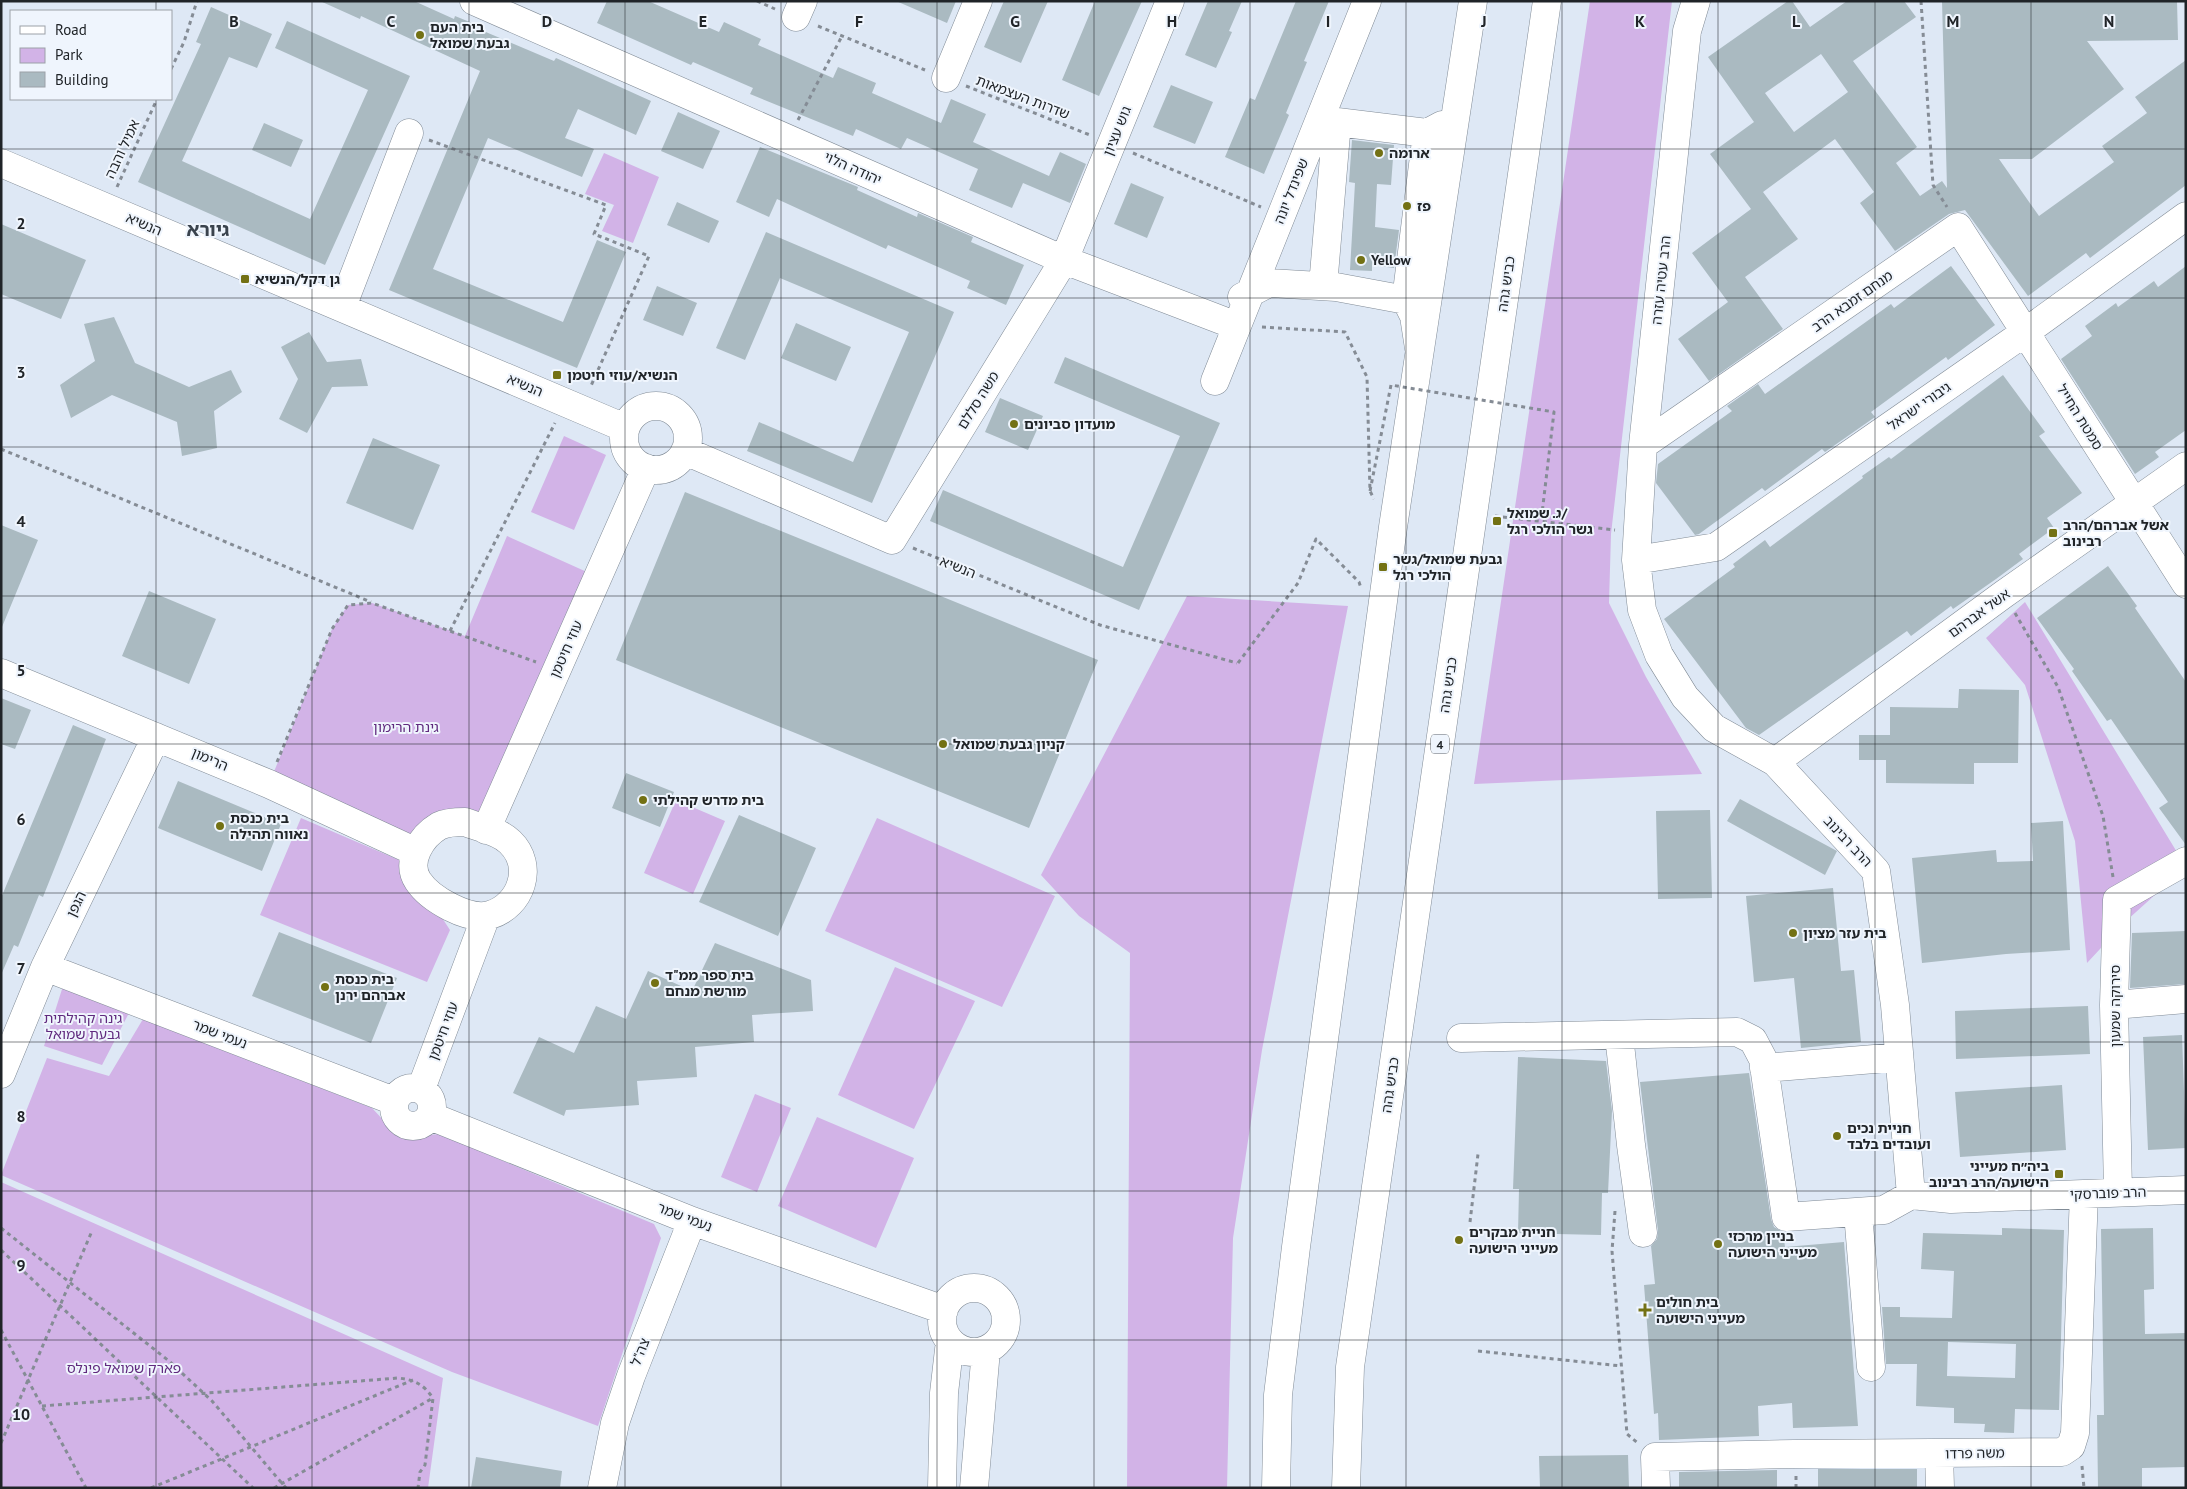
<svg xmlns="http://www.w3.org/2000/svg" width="2187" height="1489" font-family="'PT Sans','Noto Sans Hebrew',sans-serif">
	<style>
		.green { fill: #d2b3e7 }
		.building { fill: #aabac1; fill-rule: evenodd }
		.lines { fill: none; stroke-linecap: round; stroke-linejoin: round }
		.minor-casing { stroke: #818b96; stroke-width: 29 }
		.highway-casing { stroke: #818b96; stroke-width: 29 }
		.path { stroke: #858c95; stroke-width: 3; stroke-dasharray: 4 4; stroke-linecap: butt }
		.minor { stroke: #fff; stroke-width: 28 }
		.highway { stroke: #fff; stroke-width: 28 }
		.path-bridge { stroke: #858c95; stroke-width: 3; stroke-dasharray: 4 4; stroke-linecap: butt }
		.grid { fill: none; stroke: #202428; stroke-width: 1; stroke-opacity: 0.55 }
		.poi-dot { fill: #737114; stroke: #eff5fd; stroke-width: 2 }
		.labels { text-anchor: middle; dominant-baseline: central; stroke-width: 4; stroke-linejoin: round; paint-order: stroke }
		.shield { fill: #eff5fd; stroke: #5e6368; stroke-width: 1 }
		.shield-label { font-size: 12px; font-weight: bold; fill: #202428 }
		.poi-label { font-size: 14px; font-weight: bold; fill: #202428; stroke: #eff5fd; text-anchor: start }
		.street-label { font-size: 14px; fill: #202428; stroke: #eff5fd }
		.park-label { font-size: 14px; fill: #602a7e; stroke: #eff5fd }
		.district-label { font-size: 19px; font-weight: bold; fill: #3a434d; stroke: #eff5fd }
		.grid-label { font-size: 16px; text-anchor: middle; font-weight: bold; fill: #202428; stroke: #eff5fd; stroke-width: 4; stroke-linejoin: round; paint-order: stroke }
	</style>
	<rect width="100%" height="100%" fill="#dee8f5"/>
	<path class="green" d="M1590,1H1672L1611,534L1609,603L1646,677L1702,774L1474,784Z
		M604,153L659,177L633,243L602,231L614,205L585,194Z
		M564,436L606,455L574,530L531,512Z
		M507,536L598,577L486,830L451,823L422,843L269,784L332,629L348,605L372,603L465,636Z
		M1187,596L1348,606L1262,1050L1233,1238L1227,1488H1127L1130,953L1079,916L1041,875Z
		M2025,602L2186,867L2126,921L2087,963L2075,841L2025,685L1986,638Z
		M676,800L725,821L693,894L644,873Z
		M301,818L406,863L450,930L427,982L260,915Z
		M877,818L1055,896L1002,1007L825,931Z
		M895,967L975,1001L914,1129L838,1095Z
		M63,986L130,1011L102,1065L44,1046Z
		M143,1019L372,1108L400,1138L439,1134L654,1224L661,1238L598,1426L452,1372L1,1175L47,1058L109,1076Z
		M755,1094L791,1108L757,1192L721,1177Z
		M817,1117L914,1158L876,1248L778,1206Z
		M1,1182L443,1378L428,1488H1Z"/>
	<path class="building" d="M320,1H414L454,19L455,16L482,27L481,30L554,61L556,58L651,101L636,135L578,109L565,138L594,149L582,177L488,138L433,269L563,322L597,240L626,252L577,368L389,290L480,71L361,16L360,19Z
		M607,1H648L719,32L724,22L761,39L758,45L833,78L838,67L876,83L872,93L941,123L951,99L986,114L973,142L1049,176L1060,152L1086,164L1070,203L1023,183L1012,208L969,190L978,169L907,138L901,149L856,129L853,136L750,94L753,88L693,62L691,65L597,23Z
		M896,1H956L947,23Z
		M1004,1H1048L1021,63L984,47Z
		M1095,1H1142L1099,96L1062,80Z
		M1208,1H1242L1229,31L1232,32L1216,68L1185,55Z
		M1296,1H1329L1304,61L1307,62L1286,113L1289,115L1264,174L1225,157L1250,98L1255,100Z
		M1788,1H1792L1810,27L1847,1H1904L1916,17L1853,61L1917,147L1896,163L1920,196L1942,181L1947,188L1942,1H2177L2178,40L2087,41L2124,89L2032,159H1999L2039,216L2114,162L2102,146L2147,113L2135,97L2186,60V185L2090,258L2086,253L2028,296L1965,210L1949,214L1895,251L1860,203L1874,192L1835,139L1763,192L1798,239L1745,277L1783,329L1709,381L1678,339L1728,302L1692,253L1751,209L1710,154L1754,122L1708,57ZM1821,54L1848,92L1794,132L1765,93Z
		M211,7L272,34L257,68L229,57L182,161L310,219L368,90L275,48L287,21L410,76L325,265L138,182L201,44L196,42Z
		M1171,85L1213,102L1195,144L1153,127Z
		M678,112L720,131L703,169L661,151Z
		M264,123L303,140L291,167L252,150Z
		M1352,140L1394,145L1391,185L1377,184L1375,227L1399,230L1394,268L1372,265V271L1350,270L1355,183L1349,182Z
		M760,147L858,187L857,190L917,217L918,213L973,237L971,242L1024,265L1006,305L967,288L970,281L888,245L886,249L777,199L769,217L736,202Z
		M1131,183L1164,197L1147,238L1114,224Z
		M677,202L719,221L709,243L667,225Z
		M1,224L86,260L61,319L1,294Z
		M766,232L954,312L872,503L747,451L759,422L853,462L909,332L780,278L745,360L716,348Z
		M1951,266L1995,325L1948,360L1946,357L1871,412L1875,417L1825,452L1822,449L1765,491L1762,488L1699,534L1695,535L1656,483L1658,464L1732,411L1727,406L1758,384L1765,394L1891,304L1894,308Z
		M2186,266V430L2155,452L2159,457L2135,474L2061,359L2092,336L2085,326L2116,303L2118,307L2154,281L2158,287Z
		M657,286L697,303L683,336L643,320Z
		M114,317L135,363L189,387L231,370L242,392L214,411L217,448L182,456L177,422L112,395L71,418L60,385L95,361L84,324Z
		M796,323L851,347L836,381L781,358Z
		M309,332L327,362L361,359L368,386L332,387L307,433L279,419L298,379L281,347Z
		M1065,357L1220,423L1139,610L930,521L943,490L1123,567L1180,436L1054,383Z
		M2003,375L2045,432L2039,436L2082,493L2047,518L2054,528L2019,554L2023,559L1996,579L1953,609L1951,606L1911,636L1907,631L1759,735L1746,728L1664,619L1735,567L1733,564L1765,540L1770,547L1863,478L1862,476L1889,457L1891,459Z
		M1000,398L1043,416L1028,450L985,432Z
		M373,438L440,465L413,530L346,503Z
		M685,492L1098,660L1029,828L616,660Z
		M1,525L38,540L2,627H1Z
		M2108,566L2137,606L2135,608L2186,682V845L2159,808L2168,802L2111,719L2107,721L2072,671L2074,669L2037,618Z
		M149,591L216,619L189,684L122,656Z
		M1959,689L2019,690L2018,763H1974V784L1886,783V760H1859V735H1890V707L1958,708Z
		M1,698L31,710L15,749L1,744Z
		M73,725L106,739L43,897L39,895L18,947L14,945L1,975V898Z
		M626,773L674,792L660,827L612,808Z
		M178,781L281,824L262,871L158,828Z
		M1740,799L1837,851L1825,875L1727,821Z
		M1710,810L1712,898L1658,899L1656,811Z
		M739,815L816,848L778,936L699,902Z
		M2063,821L2070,950L2006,954L1922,963L1912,858L1996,850L1997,862L2033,861L2031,823Z
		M1833,888L1841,971L1854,970L1861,1042L1801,1048L1794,978L1754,982L1746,896Z
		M2186,931V984L2130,988L2132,933Z
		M279,932L397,978L371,1043L252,996Z
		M715,943L811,980L813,1011L752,1015L754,1042L695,1047L697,1077L637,1081L639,1105L566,1110L564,1116L513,1093L539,1037L574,1053L596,1006L626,1019L648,971L692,991Z
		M2088,1006L2090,1054L1956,1059L1955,1011Z
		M2182,1035L2186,1148L2148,1150L2143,1037Z
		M1518,1057L1606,1061L1612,1111L1608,1193H1602L1601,1235L1518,1233L1519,1189H1513Z
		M1749,1073L1771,1219L1774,1227L1783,1232L1785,1247L1844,1242L1858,1426L1793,1428L1792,1403L1758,1406L1759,1436L1659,1440L1658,1413L1654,1414L1644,1285L1655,1284L1651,1246L1657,1239L1658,1231L1640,1082Z
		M2062,1085L2066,1150L1960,1157L1955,1092Z
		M2002,1228L2064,1230L2059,1410L2015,1409L2014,1433L1984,1432L1985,1424L1954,1423V1408L1916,1406L1917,1364H1886L1882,1307H1900V1317L1952,1318L1954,1271L1921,1269L1923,1233L2002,1235ZM1948,1342L2016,1344L2015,1378L1947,1376Z
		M2153,1228L2154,1289L2144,1290L2145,1334L2186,1333V1467L2142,1468V1488H2098L2097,1415H2104L2101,1229Z
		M1628,1455L1629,1488H1540L1539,1456Z
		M476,1457L562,1471L560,1488H471Z
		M1818,1469H1917V1488H1818Z
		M1777,1470V1488H1679V1472Z"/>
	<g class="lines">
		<defs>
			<path id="minor" d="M474,1L1064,260L1237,326
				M1696,1L1687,31L1643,445L1636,560L1642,610L1659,655L1685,697L1714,728L1775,762L1876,871L1895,1005L1911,1195
				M796,17L803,1
				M946,78L978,1
				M1,163L625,428
				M1323,286L1337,122L1427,133
				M1242,297L1269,283L1336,287L1406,300L1414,316L1419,348
				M1406,300L1427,133L1442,125
				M342,307L409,133
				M1215,381L1367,1
				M624 438a32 32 0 1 1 64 0a32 32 0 1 1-64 0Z
				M1643,445L1958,227L2186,584
				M685,451L892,540L1064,260L1170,1
				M1636,560L1716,547L2027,331L2186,216
				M1,673L269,784L416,852
				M1775,762L2004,594L2186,466
				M465,822C480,828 499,831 510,842C535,866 521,906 490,915C468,921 430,899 418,881C405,861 422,836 439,826C447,822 457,822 465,822Z
				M486,830L646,468
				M45,967L394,1101
				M2114,1005L2186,999
				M1619,1035L1631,1145L1643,1233
				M1461,1038L1737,1032L1753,1040L1763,1059L1786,1217L1884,1210L1911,1195
				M1764,1068L1899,1057
				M1,1074L45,967L156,737
				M394 1107a19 19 0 1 1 38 0a19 19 0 1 1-38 0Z
				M421,1089L486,916
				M430,1116L692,1221L944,1310
				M2118,1191L2114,1005L2117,900L2186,861
				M1911,1195L1951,1199L2186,1190
				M1858,1213L1871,1367
				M942 1320a32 32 0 1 1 64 0a32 32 0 1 1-64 0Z
				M1939,1453L1940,1488
				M602,1488L615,1423L631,1376L692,1221
				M942,1488L944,1393L950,1341
				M974,1488L986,1350
				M1656,1488L1655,1457L1795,1454L2062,1452L2071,1446L2075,1433L2084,1194"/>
			<path id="highway" d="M1276,1488L1278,1395L1296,1247L1393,527L1473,1
				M1346,1488L1350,1367L1547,1"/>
		</defs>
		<use href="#minor" class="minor-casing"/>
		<use href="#highway" class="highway-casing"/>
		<path class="path" d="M757,1L775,9
			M1921,1L1933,185L1947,207
			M818,26L925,70
			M171,69L184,42L197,1
			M966,86L1090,135
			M798,120L842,36
			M429,140L606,205L594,234L649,256L590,388
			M1133,153L1261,207
			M117,187L157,99
			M1262,327L1345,332L1367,377L1370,491L1374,499
			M1,449L371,602
			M1495,516L1615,530
			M913,548L1100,625L1237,663
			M2015,613L2058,687L2103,816L2113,877
			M450,631L555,423
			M1238,663L1298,583L1316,539L1359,582L1361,588
			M277,762L332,629L348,605L372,603L536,662
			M1615,1211L1612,1251L1627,1434L1639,1444
			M1470,1222L1478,1154
			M1,1228L169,1361L212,1401L286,1488
			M1,1250L253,1488
			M1,1330L86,1488
			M1478,1351L1621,1366
			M42,1406L398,1378C415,1380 423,1384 433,1398L425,1465L420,1472L418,1488
			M1,1443L92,1231
			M2082,1466L2084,1488
			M1796,1476V1488
			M151,1488L413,1380
			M274,1488L433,1398"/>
		<use href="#minor" class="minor"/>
		<use href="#highway" class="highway"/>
		<path class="path-bridge" d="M1370,491L1391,385L1554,412L1541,522"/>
	</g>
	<path class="grid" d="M156,1V11M312,1V1488M469,1V1488M625,1V1488M781,1V1488M937,1V1488M1094,1V1488M1250,1V1488M1406,1V1488M1562,1V1488M1718,1V1488M1875,1V1488M2031,1V1488M156,99V1488M1,149H2186M1,298H2186M1,447H2186M1,596H2186M1,744H2186M1,893H2186M1,1042H2186M1,1191H2186M1,1340H2186"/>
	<g class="poi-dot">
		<circle cx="420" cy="35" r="5"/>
		<circle cx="1379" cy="153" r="5"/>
		<circle cx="1407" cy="206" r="5"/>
		<circle cx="1361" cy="260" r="5"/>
		<rect x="240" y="274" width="10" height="10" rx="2.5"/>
		<rect x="552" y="370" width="10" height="10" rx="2.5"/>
		<circle cx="1014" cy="424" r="5"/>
		<rect x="1492" y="516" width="10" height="10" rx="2.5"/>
		<rect x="2048" y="528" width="10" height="10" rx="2.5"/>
		<rect x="1378" y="562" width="10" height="10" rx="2.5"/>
		<circle cx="943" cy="744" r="5"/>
		<circle cx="643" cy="800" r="5"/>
		<circle cx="220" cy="826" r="5"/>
		<circle cx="1793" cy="933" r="5"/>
		<circle cx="655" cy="983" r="5"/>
		<circle cx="325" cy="987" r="5"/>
		<circle cx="1837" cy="1136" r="5"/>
		<rect x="2054" y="1169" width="10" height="10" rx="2.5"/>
		<circle cx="1459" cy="1240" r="5"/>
		<circle cx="1718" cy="1244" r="5"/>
		<path d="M1642.5 1302.5h5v5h5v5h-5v5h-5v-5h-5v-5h5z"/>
	</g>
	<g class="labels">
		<rect class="shield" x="1431" y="734.5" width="18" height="19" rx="4"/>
		<g class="shield-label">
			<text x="1440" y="744">4</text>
		</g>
		<g class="poi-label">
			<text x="430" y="27">בית העם<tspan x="430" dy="16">גבעת שמואל</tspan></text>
			<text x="1389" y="153">ארומה</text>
			<text x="1417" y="206">פז</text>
			<text x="1371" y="260">Yellow</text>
			<text x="255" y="279">גן דקל/הנשיא</text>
			<text x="567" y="375">הנשיא/עוזי חיטמן</text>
			<text x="1024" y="424">מועדון סביונים</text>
			<text x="1507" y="513">ג. שמואל/<tspan x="1507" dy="16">גשר הולכי רגל</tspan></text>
			<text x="2063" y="525">אשל אברהם/הרב<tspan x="2063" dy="16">רבינוב</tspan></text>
			<text x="1393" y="559">גבעת שמואל/גשר<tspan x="1393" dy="16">הולכי רגל</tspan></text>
			<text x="953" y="744">קניון גבעת שמואל</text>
			<text x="653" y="800">בית מדרש קהילתי</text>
			<text x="230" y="818">בית כנסת<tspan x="230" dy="16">נאווה תהילה</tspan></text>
			<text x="1803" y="933">בית עזר מציון</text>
			<text x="665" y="975">בית ספר ממ"ד<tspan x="665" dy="16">מורשת מנחם</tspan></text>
			<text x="335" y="979">בית כנסת<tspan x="335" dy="16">אברהם ירנן</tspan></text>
			<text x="1847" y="1128">חניית נכים<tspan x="1847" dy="16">ועובדים בלבד</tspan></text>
			<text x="2049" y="1166" text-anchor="end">ביה״ח מעייני<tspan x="2049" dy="16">הישועה/הרב רבינוב</tspan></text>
			<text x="1469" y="1232">חניית מבקרים<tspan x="1469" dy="16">מעייני הישועה</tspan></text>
			<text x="1728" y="1236">בניין מרכזי<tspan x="1728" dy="16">מעייני הישועה</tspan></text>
			<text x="1656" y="1302">בית חולים<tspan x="1656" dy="16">מעייני הישועה</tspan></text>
		</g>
		<g class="street-label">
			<text transform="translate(1023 97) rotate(21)">שדרות העצמאות</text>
			<text transform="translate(1117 131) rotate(-68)">גוש עציון</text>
			<text transform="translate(122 149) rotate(-65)">אמיל והבה</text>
			<text transform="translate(853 168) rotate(24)">יהודה הלוי</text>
			<text transform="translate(1291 191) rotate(-68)">שפינדל יונה</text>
			<text transform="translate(144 224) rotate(23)">הנשיא</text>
			<text transform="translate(1661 280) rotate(-84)">הרב עטיה עזרה</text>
			<text transform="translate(1506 284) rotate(-82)">כביש גהה</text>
			<text transform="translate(1852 301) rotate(-35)">מנחם זמבא הרב</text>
			<text transform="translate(525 385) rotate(23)">הנשיא</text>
			<text transform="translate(978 400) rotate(-58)">משה סללם</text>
			<text transform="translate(1919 406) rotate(-35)">גיבורי ישראל</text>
			<text transform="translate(2080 417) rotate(58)">סמטת החייל</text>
			<text transform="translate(958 567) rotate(22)">הנשיא</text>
			<text transform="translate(1979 613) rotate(-36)">אשל אברהם</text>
			<text transform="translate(566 649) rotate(-66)">עוזי חיטמן</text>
			<text transform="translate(1448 685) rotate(-82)">כביש גהה</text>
			<text transform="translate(210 759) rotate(23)">הרימון</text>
			<text transform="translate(1848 841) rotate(47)">הרב רבינוב</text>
			<text transform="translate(76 904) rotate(-64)">הגפן</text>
			<text transform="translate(2115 1006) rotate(-90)">סירוקה שמעון</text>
			<text transform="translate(443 1031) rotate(-69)">עוזי חיטמן</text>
			<text transform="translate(220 1034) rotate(21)">נעמי שמר</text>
			<text transform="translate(1390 1085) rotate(-82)">כביש גהה</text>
			<text transform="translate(2108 1193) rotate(-2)">הרב פוברסקי</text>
			<text transform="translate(685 1217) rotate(21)">נעמי שמר</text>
			<text transform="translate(640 1352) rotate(-68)">צה"ל</text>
			<text transform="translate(1975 1453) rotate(-1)">משה פרדו</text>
		</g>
		<g class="park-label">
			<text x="406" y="727">גינת הרימון</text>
			<text x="83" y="1018">גינה קהילתית<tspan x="83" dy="16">גבעת שמואל</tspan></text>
			<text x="124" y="1368">פארק שמואל פינלס</text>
		</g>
		<g class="district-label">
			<text x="208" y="229">גיורא</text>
		</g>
	</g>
	<g class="grid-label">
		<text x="234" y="27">B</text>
		<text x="391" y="27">C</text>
		<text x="547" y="27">D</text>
		<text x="703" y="27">E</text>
		<text x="859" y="27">F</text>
		<text x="1015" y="27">G</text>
		<text x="1172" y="27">H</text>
		<text x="1328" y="27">I</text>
		<text x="1484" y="27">J</text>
		<text x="1640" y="27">K</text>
		<text x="1796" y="27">L</text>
		<text x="1953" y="27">M</text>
		<text x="2109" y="27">N</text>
		<text x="21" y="229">2</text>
		<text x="21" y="378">3</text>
		<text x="21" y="527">4</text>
		<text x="21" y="676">5</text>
		<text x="21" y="825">6</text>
		<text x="21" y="974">7</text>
		<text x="21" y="1122">8</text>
		<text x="21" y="1271">9</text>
		<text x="21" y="1420">10</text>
	</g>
	<rect width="2187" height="1489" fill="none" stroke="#202428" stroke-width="5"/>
	<rect x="10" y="10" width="162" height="90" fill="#eff5fd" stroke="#9ca1a8"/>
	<rect x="20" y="26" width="25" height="8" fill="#ffffff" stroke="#9ca1a8"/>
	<text x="55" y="35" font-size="15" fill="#202428">Road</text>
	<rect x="20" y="48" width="25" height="15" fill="#d2b3e7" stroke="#9ca1a8"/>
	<text x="55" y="60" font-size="15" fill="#202428">Park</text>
	<rect x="20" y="72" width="25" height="15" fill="#aabac1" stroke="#9ca1a8"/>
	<text x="55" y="85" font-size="15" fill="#202428">Building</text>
</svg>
